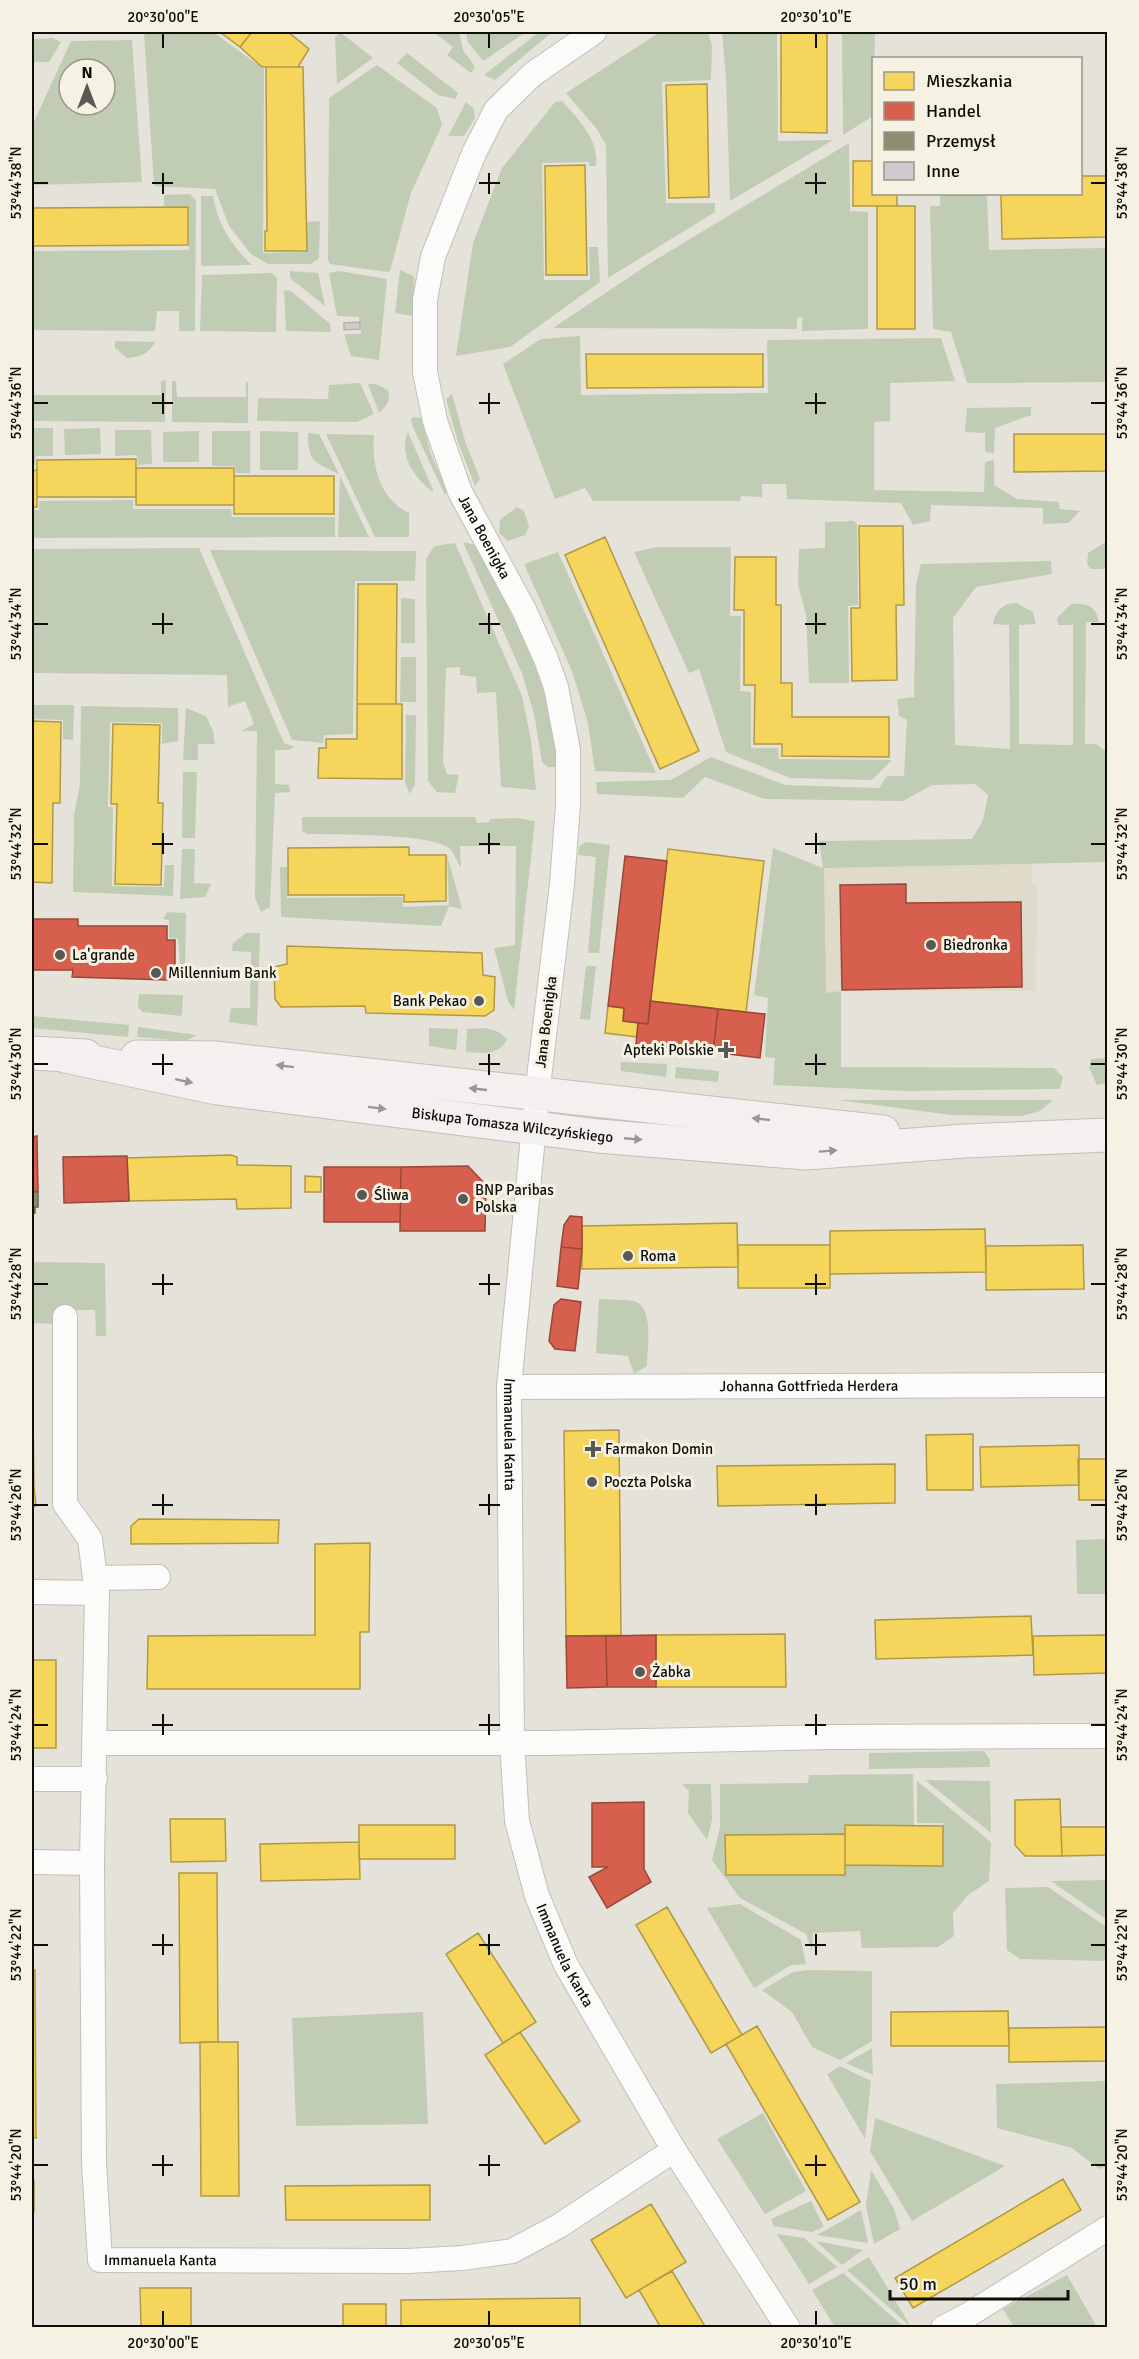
<svg xmlns="http://www.w3.org/2000/svg" width="1139" height="2359" font-family="Signika,sans-serif">
	<style>
		.built { fill: #dfdaca }
		.green { fill: #c1ccb4; fill-rule: evenodd }
		.homes { fill: #f6d55c; stroke: #b09943; stroke-width: 1.5 }
		.shops { fill: #d6604d; stroke: #9a4738; stroke-width: 1.5 }
		.industry { fill: #8c8c6e; stroke: #66664f; stroke-width: 1.5 }
		.building { fill: #d0cace; stroke: #b5b3b1; stroke-width: 1.5 }
		.lines { fill: none; stroke-linecap: round; stroke-linejoin: round }
		.street-casing { stroke: #c1bfb9; stroke-width: 26 }
		.secondary-casing { stroke: #c1bfb9; stroke-width: 35 }
		.street { stroke: #fbfbf9; stroke-width: 24 }
		.secondary { stroke: #f4f0f0; stroke-width: 33 }
		.oneway { fill: #989593 }
		.ticks { fill: none; stroke: #0e0d08; stroke-width: 2 }
		.poi-dot { fill: #595852; stroke: #f6f2e3; stroke-width: 2 }
		.labels { text-anchor: middle; dominant-baseline: central; stroke-width: 6; stroke-linejoin: round; paint-order: stroke }
		.street-label { font-size: 15px; fill: #0e0d08; stroke: #f6f2e3 }
		.poi-label { font-size: 15px; fill: #0e0d08; stroke: #f6f2e3; text-anchor: start }
		.neatline { fill: none; stroke: #0e0d08; stroke-width: 2 }
		.ticks-label { font-size: 15px; text-anchor: middle; fill: #0e0d08 }
	</style>
	<rect width="100%" height="100%" fill="#e5e2da"/>
	<path class="built" d="M1032,862V884H1037L1036,991H842L826,993L823,868Z"/>
	<path class="green" d="M144,32H213L264,69L263,253L307,252V222L320,221L319,258L311,264H268L251,254L229,226L215,189L154,186Z
		M340,32L373,58L337,84L335,38Z
		M433,32H459L463,50L475,67L471,73L447,55L453,47Z
		M466,32H526L483,61L468,42Z
		M539,32H552L495,80L484,75Z
		M660,32H708L712,46L711,80L662,82L666,203H715V212L608,278L606,145L597,129L566,93Z
		M722,32H777L778,141L833,140L730,201L726,78Z
		M842,32H875L873,116L843,135Z
		M53,38L61,42L49,62H32V39Z
		M132,40L142,182L32,185V126L71,41ZM69,69H105V105H69Z
		M407,53L458,93L455,99L438,95L397,63Z
		M377,65L437,108L442,125L411,193L390,271L387,272L330,264L328,260L329,98Z
		M562,101C579,120 599,139 596,166H589V162L542,163L544,280H590L589,247H598L600,282L510,347L456,356L473,243L502,168L555,102Z
		M466,102L474,109L475,118L464,136H448Z
		M849,143L850,211L868,212V329L802,331V317L797,318V329L553,328L652,262Z
		M190,194L196,201L195,331H179V311H157L155,331L32,330V251L189,250V206H164V195Z
		M940,194H987L989,250L1107,248V382L967,383L951,332L933,329L930,206H940Z
		M201,196H213C218,225 231,245 252,265L201,266Z
		M400,270L414,276L413,316L395,313Z
		M290,271L318,273L325,306L290,278Z
		M339,271L387,279L379,360L351,356L344,334H361L359,317L337,316L329,273Z
		M272,273L277,278L276,332L200,331L202,275Z
		M284,290L291,291L330,324L331,332L286,331Z
		M580,336L581,395L768,393L767,340L941,338L955,381L890,383V421L874,422V490L984,492L985,462L994,460V485L1017,499L1059,502L1060,509L1080,511L1068,523L1043,524V508L931,505L930,521L913,525L901,503L787,499L786,484H762V497L741,496L740,501H593L585,488L555,499L503,364L541,339Z
		M115,341L155,342C149,354 140,357 127,358L115,348Z
		M166,380L165,422L32,421V395H161V381Z
		M172,381H176L177,397H246V382H248V423L172,422Z
		M360,383L374,414L357,422L257,421L258,398L328,399L329,385Z
		M368,384H376L388,390C391,401 387,406 379,413Z
		M452,394L466,444L480,479L475,486L458,442L446,399Z
		M1031,407V415L995,428L994,453L985,452V433L965,432L967,408Z
		M413,417L421,418L431,454L447,491L445,495L413,427L411,420Z
		M32,428H53V456H36L35,465H32Z
		M100,428L101,454L65,455L64,429Z
		M115,430H151L152,464L138,465L137,455L115,456Z
		M199,431V462H163V432Z
		M212,431H250V473H236L235,466H212Z
		M260,431L298,432V470H260Z
		M408,432L433,490V492C415,479 398,455 408,432Z
		M308,433L319,434L339,474C314,462 308,462 308,433Z
		M326,434L374,435C371,464 380,500 409,513V537H375Z
		M340,476L369,537H338Z
		M133,500V509H231L232,517H335V537L32,538V510H39V501Z
		M517,507L524,511L529,526L525,535L508,541L499,533L500,520Z
		M854,521L857,524L858,605L848,606L849,683H809L806,615L798,585L799,549L825,548V522Z
		M1107,541V569H1091L1087,564L1088,553Z
		M463,542L475,545C511,612 556,689 557,767H548L542,762L534,714L522,673Z
		M455,543L522,696L531,740L536,790L501,787L496,692L477,693L476,677L460,675V667L446,668L443,763L447,774L459,775L455,793L437,792L428,781L426,559L434,546Z
		M657,547H731L730,616H741L740,691L751,692V748H778L779,759L892,760L872,780L790,778L726,752L699,669L689,673L634,552Z
		M199,548L284,743L295,747L288,750H275V784L289,785L290,792L275,793L270,907L261,912L255,898L257,731H241L254,724L245,701L228,707L227,675L32,673V549Z
		M210,550L416,551L415,581H355L353,734L324,735L323,743L292,740Z
		M558,552L656,773L595,771L588,723L572,671L524,564Z
		M1051,561L1052,574L976,587L953,618L955,745L1010,749L1009,625L993,624C995,612 1002,603 1016,603L1033,612L1036,624L1019,625V744L1073,745V625H1058L1057,618L1071,604C1087,603 1096,606 1099,622H1086L1085,744H1096L1107,752V862L824,868L826,993L841,991V1067L1054,1068L1063,1077L1060,1089L906,1091L773,1085L775,1058L765,1057L768,998L754,995L773,848L823,868L819,841L972,839L983,820L988,795L975,784L932,785L903,801L765,799L705,777L683,798L597,794L596,782L671,780L711,757L785,785L879,788L887,776H904L907,720L899,716L897,699L914,697L916,585L921,564Z
		M401,598L415,599V643H401Z
		M401,657H416V702H400Z
		M32,705H74L73,740L63,739V720L32,719Z
		M81,706L178,708V741L162,744V723L110,722L108,807H113L112,886L164,887L165,865H174L173,896L73,892L74,815L80,784Z
		M186,708L206,716L213,731L215,744H198V760H183Z
		M406,715H416L415,784L410,794L405,783Z
		M183,772H197L195,838H182Z
		M302,817H475L477,823L489,822L490,819L517,818L535,821L514,1010L508,1001L494,948L515,945L516,846H460L461,868C457,862 454,852 449,848C431,833 335,835 308,834L302,831Z
		M585,842L610,845L599,953H588L596,857L578,855L579,847Z
		M182,849H195L194,883L211,884L205,897L180,899Z
		M447,855L462,909L449,906L441,926L281,917L280,867H287V898L402,897L403,907L449,905Z
		M167,912L186,913L185,976L181,973L178,939L169,938V920L163,919Z
		M246,933H260L257,1026L229,1022L231,1008H250L251,952L232,951L233,943Z
		M586,966H596L590,1020L580,1019Z
		M139,994L183,995L182,1016L142,1012L138,1007Z
		M32,1016L129,1025L128,1037L32,1028Z
		M138,1027L197,1035L185,1041L137,1037Z
		M429,1028L458,1029L456,1050L429,1046Z
		M485,1028L499,1032L507,1039C499,1056 482,1053 466,1052L467,1029Z
		M1107,1058V1083L1097,1085L1089,1068L1091,1059Z
		M620,1062L667,1064L666,1077L621,1071Z
		M676,1067L719,1071L718,1082L675,1078Z
		M838,1100H1053L1040,1111L1022,1116L951,1115Z
		M32,1262L105,1263L106,1336H96L95,1310H59L58,1324L32,1323Z
		M599,1299C610,1300 623,1299 633,1301C655,1305 647,1349 647,1366L634,1374L628,1356L596,1353Z
		M1107,1539V1594H1077L1076,1540Z
		M984,1751L990,1760V1767L869,1769V1753Z
		M913,1774L914,1825H846L845,1834L726,1835V1875H844L845,1865L943,1866V1823H917V1781L991,1842L989,1881L968,1895L953,1913L954,1936L938,1947L862,1948L860,1931L813,1933L812,1951L806,1934L740,1898L712,1860L720,1827V1784L808,1783L809,1775Z
		M925,1780L990,1781L991,1833Z
		M682,1784H711L712,1820L707,1840L688,1813L689,1791Z
		M1107,1880V1920L1051,1881Z
		M1048,1887L1105,1926V1961L1020,1959L1007,1950L1005,1888Z
		M740,1904L801,1940L806,1964L791,1965L754,1988L707,1908Z
		M809,1970L872,1971V2041L840,2060L812,2047L792,2012L762,1990L793,1972Z
		M423,2012L428,2124L296,2126L292,2018Z
		M872,2048L873,2075L846,2063Z
		M840,2066L871,2081L865,2139L827,2074Z
		M1107,2081V2166L1099,2169L1072,2148L997,2128L996,2084Z
		M763,2113L806,2191L765,2214L717,2139Z
		M875,2118L1005,2166L912,2221L870,2151Z
		M871,2170L894,2209L900,2229L874,2244L866,2206Z
		M811,2201L824,2227L812,2232L774,2226L771,2219Z
		M861,2210L868,2243L817,2235Z
		M777,2234L804,2238L837,2267L809,2284Z
		M816,2241L863,2250L842,2265Z
		M869,2257L911,2327L847,2270Z
		M843,2273L904,2327H835L812,2290Z
		M1067,2275L1097,2327H1014L1003,2309Z"/>
	<path class="homes" d="M220,32H252L240,47Z
		M252,32H288L309,49L298,67H262L240,47Z
		M781,32H827V133L781,132Z
		M266,67H303L307,251H265V231H267Z
		M707,84L709,197L669,198L666,85Z
		M853,161H874V194H897V206H853Z
		M585,165L587,275H546L545,166Z
		M1080,176H1108V237L1002,239L1001,194H1080Z
		M877,206H915V329H877Z
		M188,207V245L32,246V208Z
		M586,354H763V387L587,388Z
		M1014,434H1108V471L1014,472Z
		M136,459V497H37V460Z
		M136,468H234V505H136Z
		M37,470V507H32V471Z
		M234,476H334V514H234Z
		M859,526H903L904,605H896L897,680L852,681L851,608H860Z
		M605,537L699,751L660,769L565,555Z
		M735,557H776V605H781V683H792V717H889V757L782,756V744H754L755,685H744V610H734Z
		M358,584H397L396,704H357Z
		M357,704H402V779L318,778L319,748H326V739H357Z
		M32,721L61,722L60,803H53L52,883L32,882Z
		M113,724L160,725L158,803H163L161,885L115,884L117,804H111Z
		M409,847V855H446V901L404,902V895H288V848Z
		M668,849L764,861L746,1012L650,1001Z
		M287,946L482,953L483,975L495,977L494,1010L485,1016L366,1013L365,1006L281,1007L275,999L274,967L287,964Z
		M608,1006L624,1008L623,1021L638,1023L637,1037L605,1033Z
		M231,1155L237,1157V1165L291,1166V1208L237,1209L236,1199L129,1201L127,1158Z
		M305,1176L321,1177V1192H305Z
		M737,1223L738,1267L582,1269V1226Z
		M985,1229L986,1272L830,1274V1231Z
		M738,1245H830V1288H738Z
		M1083,1245L1084,1289L986,1290V1246Z
		M32,1333L34,1486L36,1506H32Z
		M619,1430L621,1635L566,1636L564,1431Z
		M973,1434V1490H927L926,1435Z
		M1079,1445V1485L981,1487L980,1447Z
		M1078,1459H1108V1500H1079Z
		M895,1464V1503L718,1506L717,1466Z
		M139,1519L279,1520L278,1543L131,1544V1526Z
		M370,1543L369,1632H360V1689H147L148,1636L315,1635V1544Z
		M1031,1616L1033,1655L876,1659L875,1620Z
		M785,1634L786,1687H656V1635Z
		M1108,1635V1673L1034,1675L1033,1636Z
		M32,1660H56V1748H32Z
		M1060,1799L1062,1856H1025L1015,1845V1800Z
		M170,1819H225L226,1861L171,1862Z
		M359,1825H455V1859H359Z
		M845,1825L943,1826V1866L845,1865Z
		M1061,1827H1108V1855L1062,1856Z
		M845,1834V1875H726L725,1835Z
		M359,1842L360,1879L261,1881L260,1844Z
		M179,1873H217L218,2042L180,2043Z
		M667,1907L742,2035L711,2053L636,1925Z
		M478,1933L536,2022L503,2043L446,1954Z
		M32,1970H35L36,2138H32Z
		M1008,2011L1009,2046H891V2012Z
		M757,2026L860,2202L828,2220L726,2044Z
		M1108,2027V2061L1009,2062V2028Z
		M520,2032L580,2121L545,2144L485,2055Z
		M200,2042H238L239,2196H201Z
		M1063,2179L1081,2210L913,2308L895,2278Z
		M32,2181H34V2212H32Z
		M430,2185V2220H286L285,2186Z
		M651,2204L686,2262L626,2298L591,2240Z
		M672,2271L706,2328H661L639,2290Z
		M140,2288H191V2328H141Z
		M580,2298V2328H401V2300Z
		M343,2304H386V2328H343Z"/>
	<path class="shops" d="M625,856L667,861L648,1024L623,1021L624,1008L608,1006Z
		M906,884V903L1021,902L1022,987L842,990L840,885Z
		M32,919H78V926H167V940H175V972L168,980L72,977L73,970H32Z
		M650,1001L718,1009L713,1052L636,1044L638,1023L648,1024Z
		M718,1009L765,1014L760,1058L713,1052Z
		M37,1136L38,1192H32V1137Z
		M127,1156L129,1201L64,1203L63,1157Z
		M468,1166L486,1185L485,1231H400L401,1167Z
		M324,1167H401L400,1222H324Z
		M570,1216L582,1217V1249L561,1247L564,1225Z
		M561,1247L582,1249L578,1289L557,1286Z
		M561,1299L581,1302L575,1351L555,1349L549,1341L554,1305Z
		M656,1635V1687H607L606,1636Z
		M566,1636H606L607,1687L567,1688Z
		M644,1802V1869L651,1882L607,1908L589,1877L608,1867H592V1803Z"/>
	<path class="industry" d="M32,1192H38V1207H35V1213H32Z"/>
	<path class="building" d="M360,322V329L344,330V323Z"/>
	<g class="lines">
		<defs>
			<g id="street">
				<path id="s1" d="M594,32L533,74L496,110L474,153L433,257L425,300V372L435,421L460,492L524,610L546,659L556,687L568,750V805L562,884L537,1095L509,1387L512,1742L517,1821L537,1896L566,1965L674,2150L788,2328"/>
				<path id="s2" d="M65,1317V1504L90,1539L97,1593L92,1863L94,2163L100,2260L408,2261L462,2258L512,2251L559,2226L674,2150"/>
				<path id="s3" d="M509,1387L1108,1385"/>
				<path d="M95,1578L158,1577"/>
				<path d="M32,1592L97,1593"/>
				<path d="M96,1743H548L833,1737L1108,1736"/>
				<path d="M32,1779H95"/>
				<path d="M32,1862L92,1863"/>
				<path d="M943,2328L968,2315L1108,2228"/>
			</g>
			<g id="secondary">
				<path d="M32,1053L86,1056"/>
				<path id="s4" d="M65,1056L217,1088L598,1136L806,1153L965,1141L1108,1135"/>
				<path d="M137,1057L215,1058L883,1132"/>
			</g>
		</defs>
		<use href="#street" class="street-casing"/>
		<use href="#secondary" class="secondary-casing"/>
		<use href="#street" class="street"/>
		<use href="#secondary" class="secondary"/>
	</g>
	<defs><path id="oneway-solid" d="M-6-.8H1V-3.2L6.5 0L1 3.2V.8H-6Z" transform="scale(1.5)"/></defs>
	<g class="oneway">
		<use href="#oneway-solid" transform="translate(285 1066) rotate(-173)"/>
		<use href="#oneway-solid" transform="translate(184 1081) rotate(12)"/>
		<use href="#oneway-solid" transform="translate(478 1089) rotate(-174)"/>
		<use href="#oneway-solid" transform="translate(377 1108) rotate(7)"/>
		<use href="#oneway-solid" transform="translate(761 1119) rotate(-174)"/>
		<use href="#oneway-solid" transform="translate(633 1139) rotate(5)"/>
		<use href="#oneway-solid" transform="translate(828 1151) rotate(-4)"/>
	</g>
	<path class="ticks" d="M163,33V48M489,33V48M816,33V48M163,173V194M489,173V194M816,173V194M33,183H48M152,183H173M479,183H500M805,183H826M1091,183H1106M163,393V414M489,393V414M816,393V414M33,403H48M152,403H173M479,403H500M805,403H826M1091,403H1106M163,613V634M489,613V634M816,613V634M33,624H48M152,624H173M479,624H500M805,624H826M1091,624H1106M163,833V854M489,833V854M816,833V854M33,844H48M152,844H173M479,844H500M805,844H826M1091,844H1106M163,1054V1075M489,1054V1075M816,1054V1075M33,1064H48M152,1064H173M479,1064H500M805,1064H826M1091,1064H1106M163,1274V1295M489,1274V1295M816,1274V1295M33,1284H48M152,1284H173M479,1284H500M805,1284H826M1091,1284H1106M163,1494V1515M489,1494V1515M816,1494V1515M33,1505H48M152,1505H173M479,1505H500M805,1505H826M1091,1505H1106M163,1714V1735M489,1714V1735M816,1714V1735M33,1725H48M152,1725H173M479,1725H500M805,1725H826M1091,1725H1106M163,1934V1955M489,1934V1955M816,1934V1955M33,1945H48M152,1945H173M479,1945H500M805,1945H826M1091,1945H1106M163,2155V2176M489,2155V2176M816,2155V2176M33,2165H48M152,2165H173M479,2165H500M805,2165H826M1091,2165H1106M163,2311V2326M489,2311V2326M816,2311V2326"/>
	<g class="poi-dot">
		<circle cx="931" cy="945" r="6"/>
		<circle cx="60" cy="955" r="6"/>
		<circle cx="156" cy="973" r="6"/>
		<circle cx="479" cy="1001" r="6"/>
		<path d="M723 1041h6v6h6v6h-6v6h-6v-6h-6v-6h6z"/>
		<circle cx="362" cy="1195" r="6"/>
		<circle cx="463" cy="1199" r="6"/>
		<circle cx="628" cy="1256" r="6"/>
		<path d="M590 1440h6v6h6v6h-6v6h-6v-6h-6v-6h6z"/>
		<circle cx="592" cy="1482" r="6"/>
		<circle cx="640" cy="1672" r="6"/>
	</g>
	<g class="labels">
		<g class="street-label">
			<text stroke="none"><textPath href="#s1" startOffset="578">Jana Boenigka</textPath></text>
			<text transform="translate(546 1022) rotate(-83)">Jana Boenigka</text>
			<text stroke="none"><textPath href="#s4" startOffset="453">Biskupa Tomasza Wilczyńskiego</textPath></text>
			<text stroke="none"><textPath href="#s3" startOffset="300">Johanna Gottfrieda Herdera</textPath></text>
			<text stroke="none"><textPath href="#s1" startOffset="1496">Immanuela Kanta</textPath></text>
			<text stroke="none"><textPath href="#s1" startOffset="2026">Immanuela Kanta</textPath></text>
			<text stroke="none"><textPath href="#s2" startOffset="1012">Immanuela Kanta</textPath></text>
		</g>
		<g class="poi-label">
			<text x="943" y="945">Biedronka</text>
			<text x="72" y="955">La'grande</text>
			<text x="168" y="973">Millennium Bank</text>
			<text x="467" y="1001" text-anchor="end">Bank Pekao</text>
			<text x="714" y="1050" text-anchor="end">Apteki Polskie</text>
			<text x="475" y="1190">BNP Paribas<tspan x="475" dy="17">Polska</tspan></text>
			<text x="374" y="1195">Śliwa</text>
			<text x="640" y="1256">Roma</text>
			<text x="605" y="1449">Farmakon Domin</text>
			<text x="604" y="1482">Poczta Polska</text>
			<text x="652" y="1672">Żabka</text>
		</g>
	</g>
	<rect width="1139" height="2359" fill="none" stroke="#f6f2e3" stroke-width="66"/>
	<rect x="872" y="57" width="210" height="138" fill="#f6f2e3" stroke="#99968b" stroke-width="1.5"/>
	<rect x="884" y="72" width="30" height="18" fill="#f6d55c" stroke="#99968b" stroke-width="1.5"/>
	<text x="926" y="87" font-size="18" fill="#0e0d08">Mieszkania</text>
	<rect x="884" y="102" width="30" height="18" fill="#d6604d" stroke="#99968b" stroke-width="1.5"/>
	<text x="926" y="117" font-size="18" fill="#0e0d08">Handel</text>
	<rect x="884" y="132" width="30" height="18" fill="#8c8c6e" stroke="#99968b" stroke-width="1.5"/>
	<text x="926" y="147" font-size="18" fill="#0e0d08">Przemysł</text>
	<rect x="884" y="162" width="30" height="18" fill="#d0cace" stroke="#99968b" stroke-width="1.5"/>
	<text x="926" y="177" font-size="18" fill="#0e0d08">Inne</text>
	<g transform="translate(87 87)"><circle r="28" fill="#f6f2e3" stroke="#99968b" stroke-width="1.5"/>
	<path d="M0-4.5L10 22L0 15L-10 22Z" fill="#595852"/>
	<text y="-9" font-size="16" font-weight="bold" text-anchor="middle" fill="#0e0d08">N</text>
	</g>
	<path d="M890 2290v9h178v-9" fill="none" stroke="#0e0d08" stroke-width="3"/>
	<text x="899" y="2290" font-size="18" fill="#0e0d08" stroke="#f6f2e3" stroke-width="4.5" paint-order="stroke">50 m</text>
	<rect x="33" y="33" width="1073" height="2293" class="neatline"/>
	<g class="ticks-label">
		<text x="163" y="22">20°30'00"E</text>
		<text x="489" y="22">20°30'05"E</text>
		<text x="816" y="22">20°30'10"E</text>
		<text transform="translate(16 183) rotate(-90)" y="5">53°44'38"N</text>
		<text transform="translate(1122 183) rotate(-90)" y="5">53°44'38"N</text>
		<text transform="translate(16 403) rotate(-90)" y="5">53°44'36"N</text>
		<text transform="translate(1122 403) rotate(-90)" y="5">53°44'36"N</text>
		<text transform="translate(16 624) rotate(-90)" y="5">53°44'34"N</text>
		<text transform="translate(1122 624) rotate(-90)" y="5">53°44'34"N</text>
		<text transform="translate(16 844) rotate(-90)" y="5">53°44'32"N</text>
		<text transform="translate(1122 844) rotate(-90)" y="5">53°44'32"N</text>
		<text transform="translate(16 1064) rotate(-90)" y="5">53°44'30"N</text>
		<text transform="translate(1122 1064) rotate(-90)" y="5">53°44'30"N</text>
		<text transform="translate(16 1284) rotate(-90)" y="5">53°44'28"N</text>
		<text transform="translate(1122 1284) rotate(-90)" y="5">53°44'28"N</text>
		<text transform="translate(16 1505) rotate(-90)" y="5">53°44'26"N</text>
		<text transform="translate(1122 1505) rotate(-90)" y="5">53°44'26"N</text>
		<text transform="translate(16 1725) rotate(-90)" y="5">53°44'24"N</text>
		<text transform="translate(1122 1725) rotate(-90)" y="5">53°44'24"N</text>
		<text transform="translate(16 1945) rotate(-90)" y="5">53°44'22"N</text>
		<text transform="translate(1122 1945) rotate(-90)" y="5">53°44'22"N</text>
		<text transform="translate(16 2165) rotate(-90)" y="5">53°44'20"N</text>
		<text transform="translate(1122 2165) rotate(-90)" y="5">53°44'20"N</text>
		<text x="163" y="2348">20°30'00"E</text>
		<text x="489" y="2348">20°30'05"E</text>
		<text x="816" y="2348">20°30'10"E</text>
	</g>
</svg>
